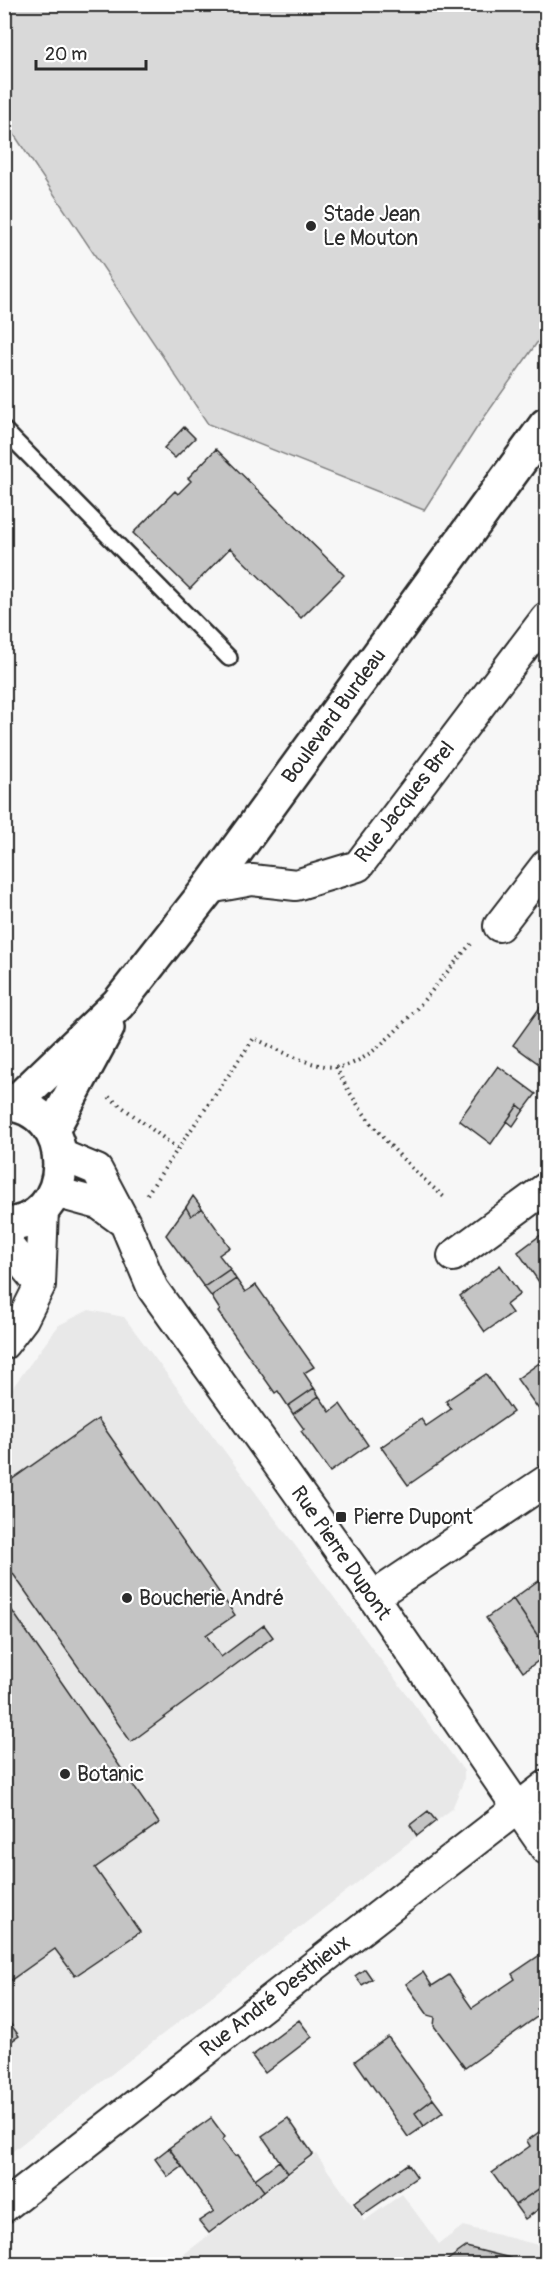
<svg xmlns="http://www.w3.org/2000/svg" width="551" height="2269" font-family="Pangolin,sans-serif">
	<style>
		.built { fill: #e8e8e8 }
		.green { fill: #d9d9d9; stroke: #828282; stroke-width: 1.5 }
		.building { fill: #c4c4c4; stroke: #2b2b2b; stroke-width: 1.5 }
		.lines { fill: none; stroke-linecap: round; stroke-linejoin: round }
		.service-casing { stroke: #2b2b2b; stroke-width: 20 }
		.minor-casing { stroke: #2b2b2b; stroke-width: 34 }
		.secondary-casing { stroke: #2b2b2b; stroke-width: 38 }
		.path { stroke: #2b2b2b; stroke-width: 4; stroke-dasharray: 1.5 4.5; stroke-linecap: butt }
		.service { stroke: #fff; stroke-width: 15 }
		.minor { stroke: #fff; stroke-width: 30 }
		.secondary { stroke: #fff; stroke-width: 33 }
		.poi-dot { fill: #2b2b2b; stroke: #fff; stroke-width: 2 }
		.labels { text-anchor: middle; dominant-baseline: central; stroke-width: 4.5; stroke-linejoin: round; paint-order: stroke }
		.poi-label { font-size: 21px; fill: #2b2b2b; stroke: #fff; text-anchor: start }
		.street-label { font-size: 21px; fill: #2b2b2b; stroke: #fff }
	</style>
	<rect width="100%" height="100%" fill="#f7f7f7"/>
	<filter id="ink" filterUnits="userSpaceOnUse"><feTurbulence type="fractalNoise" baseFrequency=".0167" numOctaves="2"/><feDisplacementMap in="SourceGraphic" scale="12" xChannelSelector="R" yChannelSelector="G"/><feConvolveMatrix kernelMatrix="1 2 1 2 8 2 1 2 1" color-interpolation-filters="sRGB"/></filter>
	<g filter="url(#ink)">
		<path class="built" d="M89,1310L124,1317L464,1771V1780L452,1809L5,2157L4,1399L59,1325Z
			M316,2154L364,2221L402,2194L439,2244L463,2226L546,2247V2264H171Z"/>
		<path class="green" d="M4,5H546V330L476,429L424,510L208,424L5,121Z"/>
		<path class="building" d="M184,427L195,438L175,458L164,448Z
			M216,449L344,575L301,618L230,548L190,589L133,533L175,491L178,494L191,481L188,478Z
			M546,999V1069L513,1045Z
			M498,1066L536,1094L524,1110L518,1105L491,1144L459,1120Z
			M518,1105L524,1110L513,1126L507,1121Z
			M193,1196L202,1208L191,1216L186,1207Z
			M186,1207L191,1216L202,1208L230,1247L219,1255L230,1269L204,1287L166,1235Z
			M546,1231V1287L544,1289L518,1252Z
			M500,1265L520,1294L506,1305L512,1313L485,1332L460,1296Z
			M230,1269L236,1279L211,1296L204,1287Z
			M236,1279L245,1292L256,1285L314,1367L304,1373L314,1388L288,1406L278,1391L275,1393L218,1312L220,1310L211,1296Z
			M545,1359L546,1417L545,1418L517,1379Z
			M486,1374L513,1412L408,1485L381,1447L421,1419L426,1426L451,1409L446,1401Z
			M314,1388L319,1396L293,1414L288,1406Z
			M319,1396L330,1412L340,1404L368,1445L330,1472L301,1431L304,1429L293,1414Z
			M98,1419L235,1615L206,1635L221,1657L264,1625L273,1637L131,1742L4,1561V1485Z
			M539,1580L546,1590V1648L513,1599Z
			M4,1599L159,1823L95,1868L140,1932L75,1976L55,1949L4,1985Z
			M513,1599L546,1648V1655L523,1672L486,1618Z
			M428,1811L436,1821L417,1836L410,1825Z
			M546,1951V2002L537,2009L541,2014L465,2068L434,2026L435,2017L428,2015L406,1984L423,1972L432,1986L449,1975L472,2008L515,1979L512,1974Z
			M365,1969L372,1979L362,1985L355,1976Z
			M4,2015L19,2036L4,2046Z
			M299,2020L312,2037L265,2073L252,2056Z
			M388,2037L433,2099L415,2113L424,2126L408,2137L355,2061Z
			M433,2099L443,2112L424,2126L415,2113Z
			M211,2118L225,2137L222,2140L235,2156L238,2155L264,2191L209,2233L199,2221L214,2211L169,2148Z
			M288,2118L313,2154L288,2173L262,2136Z
			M543,2129L546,2133V2184L515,2205L492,2173L530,2146L527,2141Z
			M169,2148L182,2167L168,2177L155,2159Z
			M279,2161L288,2173L264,2191L255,2179Z
			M408,2164L417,2177L362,2215L354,2203Z
			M546,2184V2204L525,2219L515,2205Z
			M466,2247L510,2258L514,2264H442Z"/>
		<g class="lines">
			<defs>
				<path id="service" d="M4,430L229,658"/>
				<path id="minor" d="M209,888L252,880L296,885L358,866L546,618
					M499,926L546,865
					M61,1155L97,1170L125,1223L153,1289L373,1597L546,1849
					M55,1192L99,1204L125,1223
					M4,1241L40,1285
					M453,1256L546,1188
					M4,1344L23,1319L40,1285L43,1209
					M373,1597L546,1481
					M4,2207L546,1786"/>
				<path id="secondary" d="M4,1103C80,1108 77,1223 4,1225
					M14,1104L118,1004L209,888L546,425
					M52,1130L107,1028"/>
			</defs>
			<use href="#service" class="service-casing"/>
			<use href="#minor" class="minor-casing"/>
			<use href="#secondary" class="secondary-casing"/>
			<path class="path" d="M336,1067C360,1118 401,1160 444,1197
				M109,1097L178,1149
				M147,1194L254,1038C279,1050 308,1067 337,1067C380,1066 442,975 471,944"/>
			<use href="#service" class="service"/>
			<use href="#minor" class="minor"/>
			<use href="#secondary" class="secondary"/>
		</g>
	</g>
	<g class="poi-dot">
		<circle cx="311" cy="226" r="6"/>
		<rect x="335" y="1511" width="12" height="12" rx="3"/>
		<circle cx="127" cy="1598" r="6"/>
		<circle cx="65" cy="1774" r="6"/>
	</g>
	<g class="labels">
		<g class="poi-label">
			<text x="323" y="214">Stade Jean<tspan x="323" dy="24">Le Mouton</tspan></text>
			<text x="353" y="1517">Pierre Dupont</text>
			<text x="139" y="1598">Boucherie André</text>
			<text x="77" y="1774">Botanic</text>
		</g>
		<g class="street-label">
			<text transform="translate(334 716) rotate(-54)">Boulevard Burdeau</text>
			<text transform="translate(405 802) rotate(-52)">Rue Jacques Brel</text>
			<text transform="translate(341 1553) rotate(55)">Rue Pierre Dupont</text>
			<text transform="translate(275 1996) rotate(-38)">Rue André Desthieux</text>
		</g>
	</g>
	<rect width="551" height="2269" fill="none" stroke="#fff" stroke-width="24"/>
	<rect x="12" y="12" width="527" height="2245" fill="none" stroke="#2b2b2b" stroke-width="2" filter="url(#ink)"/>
	<path d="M36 60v9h110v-9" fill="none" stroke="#2b2b2b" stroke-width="3"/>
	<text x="45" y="60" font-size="18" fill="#2b2b2b" stroke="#ffffff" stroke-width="4.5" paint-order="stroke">20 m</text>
</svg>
